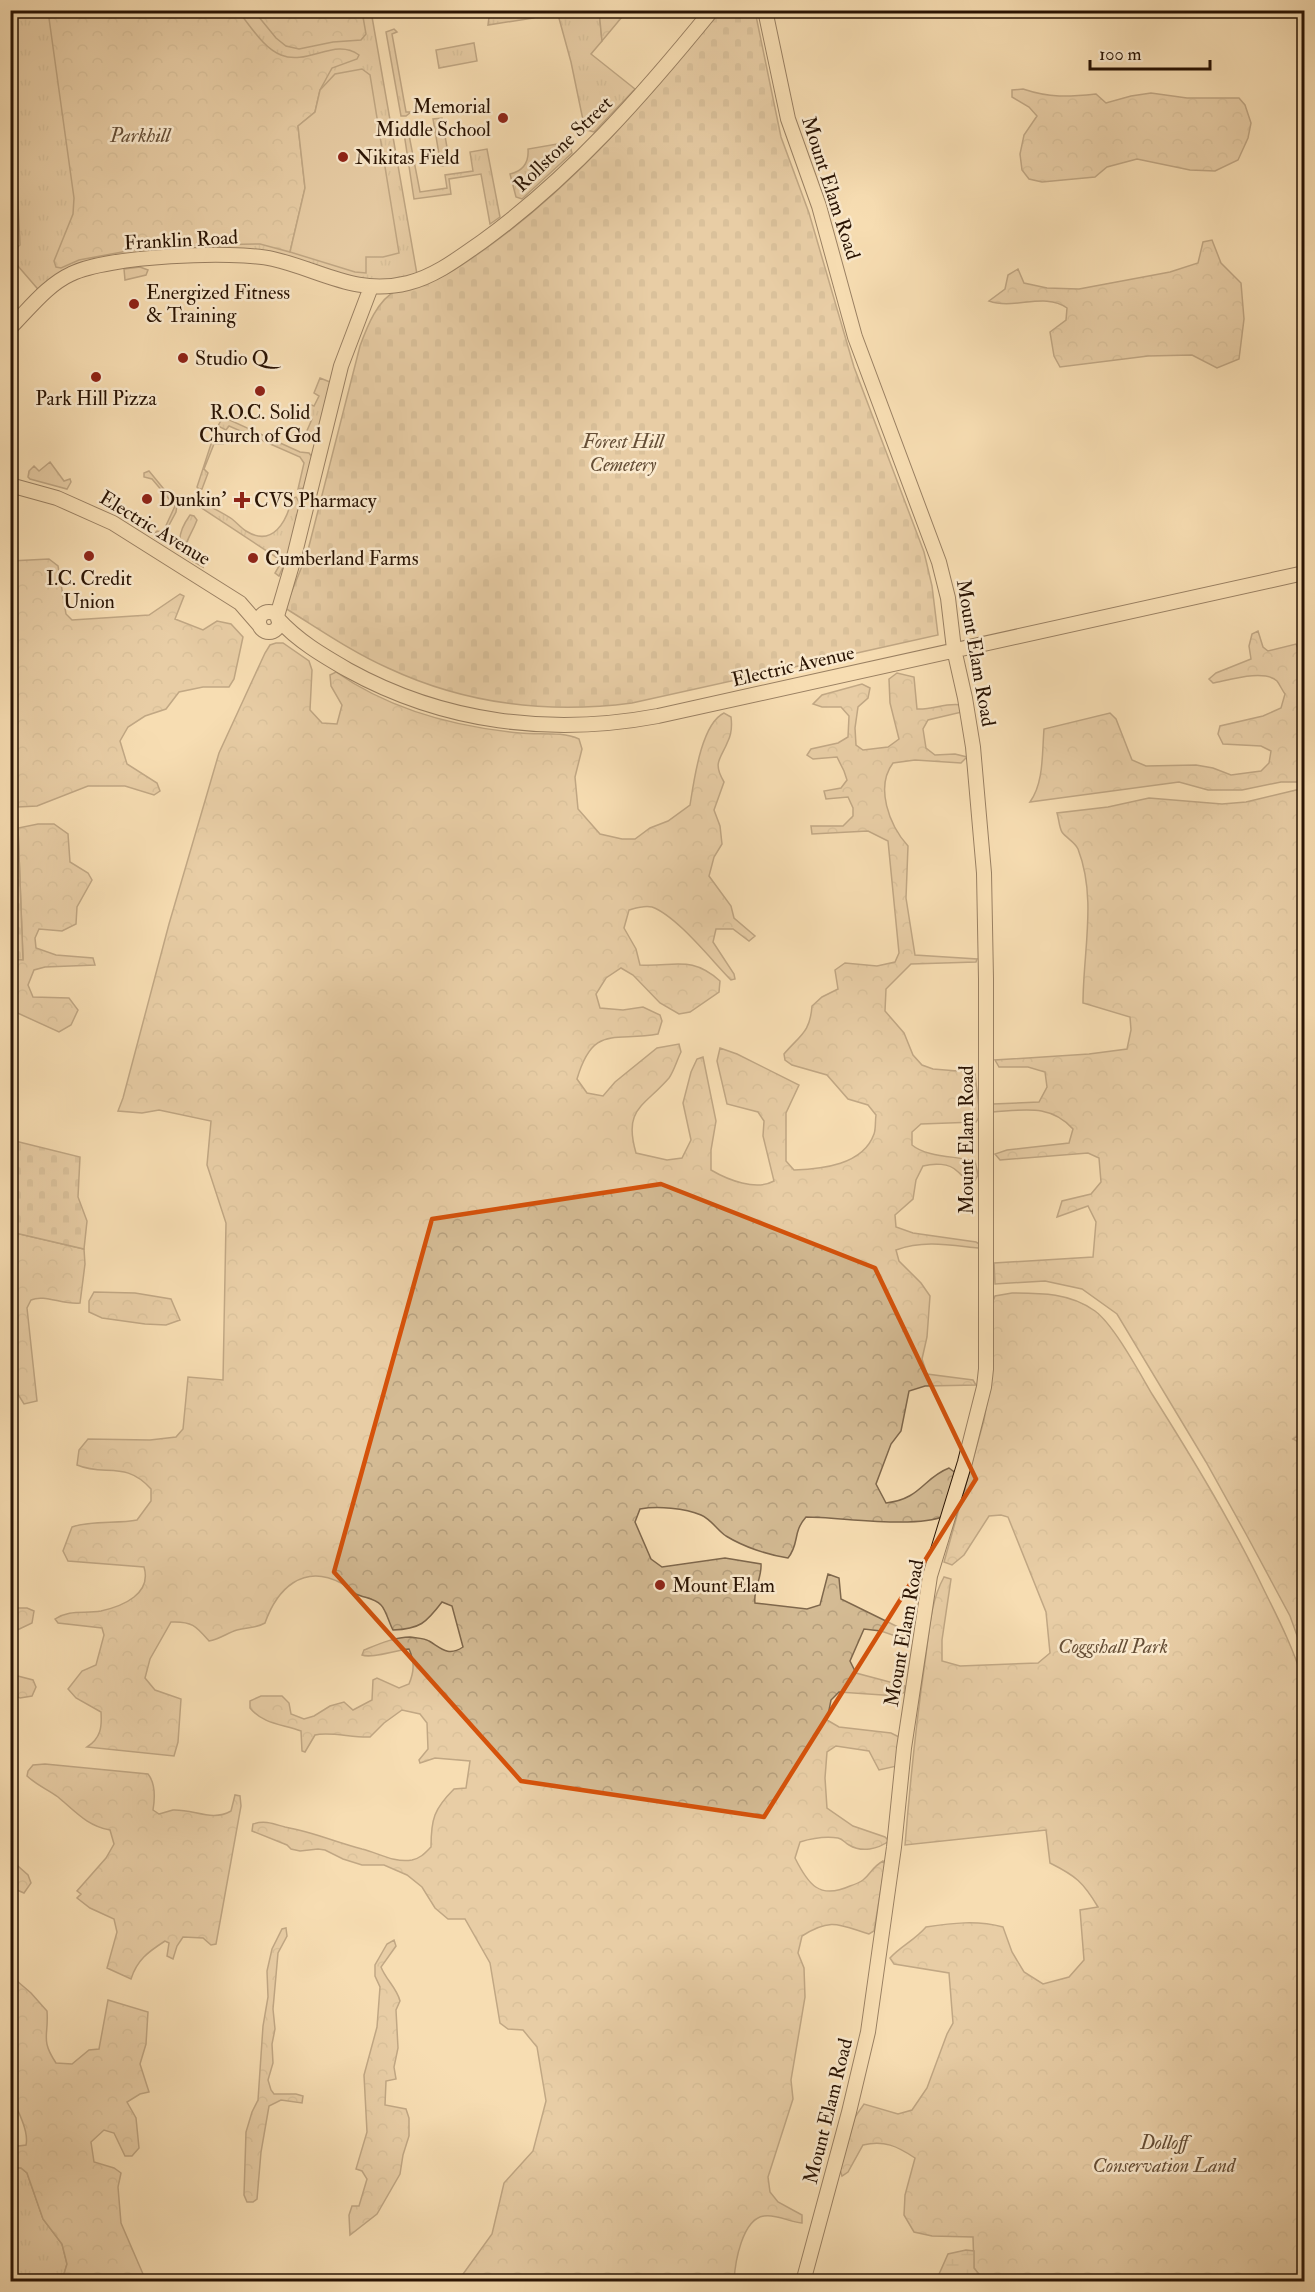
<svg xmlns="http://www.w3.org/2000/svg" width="1315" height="2292" font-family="'IM FELL Double Pica',serif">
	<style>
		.grass { fill: url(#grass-tufts); stroke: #7e674c; stroke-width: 1.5 }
		.forest { fill: url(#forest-crowns); stroke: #7e674c; stroke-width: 1.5 }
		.wetland { fill: url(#wetland-marsh); stroke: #7e674c; stroke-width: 1.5 }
		.cemetery { fill: url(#cemetery-stones); stroke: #7e674c; stroke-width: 1.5 }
		.garden { fill: #d4bb94; stroke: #7e674c; stroke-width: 1.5 }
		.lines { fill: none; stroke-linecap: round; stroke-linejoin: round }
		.major-casing { stroke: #291303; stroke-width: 16 }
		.major { stroke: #f7ddb2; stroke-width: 14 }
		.marked { fill: none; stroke: #d5520b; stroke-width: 4.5; stroke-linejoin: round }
		.poi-dot { fill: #8f2418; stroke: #fae9cd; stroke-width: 2 }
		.labels { text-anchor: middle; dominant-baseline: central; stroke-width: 5; stroke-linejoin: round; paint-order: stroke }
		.poi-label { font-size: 20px; fill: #291303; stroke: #fae9cd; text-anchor: start }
		.park-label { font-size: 20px; font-style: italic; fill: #654e36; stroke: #fae9cd }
		.street-label { font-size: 20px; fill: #291303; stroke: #fae9cd }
	</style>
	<defs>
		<pattern id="grass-tufts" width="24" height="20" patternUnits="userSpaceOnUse" patternTransform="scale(1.5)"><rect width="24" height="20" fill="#d4bb94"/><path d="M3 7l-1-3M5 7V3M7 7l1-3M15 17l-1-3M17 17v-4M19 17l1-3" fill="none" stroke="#b6a07e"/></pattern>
		<pattern id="forest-crowns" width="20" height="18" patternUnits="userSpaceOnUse" patternTransform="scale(1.5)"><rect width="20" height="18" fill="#d4bb94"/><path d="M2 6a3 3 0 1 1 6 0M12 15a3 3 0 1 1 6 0" fill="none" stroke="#b6a07e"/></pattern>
		<pattern id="wetland-marsh" width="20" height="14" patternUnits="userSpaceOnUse" patternTransform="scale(1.5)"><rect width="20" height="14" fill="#d4bb94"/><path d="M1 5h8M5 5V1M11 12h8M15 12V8" fill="none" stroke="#b6a07e"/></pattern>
		<pattern id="cemetery-stones" width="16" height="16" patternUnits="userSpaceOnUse" patternTransform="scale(1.5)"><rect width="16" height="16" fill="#d4bb94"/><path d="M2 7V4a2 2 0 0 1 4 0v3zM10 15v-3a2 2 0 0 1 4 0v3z" fill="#b6a07e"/></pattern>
	</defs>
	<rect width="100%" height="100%" fill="#f7ddb2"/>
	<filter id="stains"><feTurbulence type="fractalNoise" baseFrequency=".00333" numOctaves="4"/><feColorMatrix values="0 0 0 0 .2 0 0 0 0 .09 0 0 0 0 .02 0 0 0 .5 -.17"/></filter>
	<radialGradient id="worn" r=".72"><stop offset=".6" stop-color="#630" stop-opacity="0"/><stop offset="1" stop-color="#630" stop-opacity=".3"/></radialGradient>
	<path class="grass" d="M10,11H371L418,280L386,287L272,259L103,264L43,295L11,258V253L20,245L11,60Z
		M523,11L533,18L488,25L489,17Z
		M557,11H599L602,41L591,54L635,89L594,132L587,130L584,125L571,62Z
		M394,29L397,32L392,34L406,112H411L406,116H401L386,32Z
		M474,43L477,61L439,68L436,50Z
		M442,118L450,165L441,166L433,119Z
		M407,131H413L414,133L409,135L420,192L447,188L445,175L473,171L470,152L487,149L500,217L490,224L481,174L449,179L451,194L414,199L404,133Z
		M563,143L570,146L572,153L522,199L516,197L510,174C523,171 529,162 528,149Z
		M140,267L148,270L146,275L125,280L124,269Z
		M320,378L330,382L317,436L313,437L306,433L312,419L304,416L309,404L314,406L319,396L314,393Z
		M223,417L300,452L309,453L312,457L304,488L298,489L304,463L300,457L229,426L226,430L218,426Z
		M220,438L223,444H214L204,469L208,473L202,489H199L197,487L212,441Z
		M50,462L64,481L70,479L71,482L67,489L30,479L28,477L29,471L34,466L39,471Z
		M149,471L177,505L176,512L161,540L155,538L154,534L157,531L163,532L175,506L152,479L144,477V473Z
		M196,497C207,506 220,511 232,519C237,523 241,528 246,531C273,548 287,521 292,498L296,497L300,504L287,558L279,576L275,573L282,561L197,505L194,500Z
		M190,515L194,516L197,520C188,544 176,546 202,564L203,567C177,554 173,539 190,515Z
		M10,2167L21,2168L27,2173L43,2219L62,2244L67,2264L64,2274L11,2275Z"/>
	<path class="forest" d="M48,11H238C250,25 263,48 281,55C308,66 335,37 359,55L357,59L332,68L320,90L315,112L298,126L305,188L290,252L260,244L204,245L133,250L79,260L61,268L56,267L54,261L73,214L74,198Z
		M254,11H362L366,34L361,40L333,42L299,49L286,46L276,38Z
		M599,11H627L602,41Z
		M1023,89C1050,98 1068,97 1096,94L1106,103L1131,96L1151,93L1187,98H1239L1245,105L1251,123L1248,138L1238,160L1215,171L1190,170L1137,159L1107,167L1095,177L1042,182L1029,179L1022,170L1020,154L1024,135L1037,116L1029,107L1012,97V90Z
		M1212,240L1221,263L1241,283L1244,319L1239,359L1217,368L1192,355L1148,356L1060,367L1054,356L1050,332L1066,320L1067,308C1045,292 1014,310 989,301L1005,289L1008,275L1018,269L1024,283L1047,288L1079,289L1170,272L1198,263L1203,242Z
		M49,559L58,566L66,614L72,620L149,615L180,594L184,596L175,619L203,630L217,621L231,624L243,637L234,679L229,687H203L179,692L166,709L145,716L128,727L120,741L127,764L157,783L160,791L154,795L125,786H88L37,806L18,807L11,618L10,561Z
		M1258,631L1263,647L1268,651L1296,644C1311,671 1305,748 1304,782H1281L1242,790H1208L1179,782L1030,802C1044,783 1042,753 1044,729L1110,713L1116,719L1132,760L1146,766L1196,765L1213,768L1231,775L1261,771L1269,763L1271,751L1261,746L1223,744L1218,734L1220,726L1263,716L1281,708L1285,694C1282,690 1280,685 1277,681C1264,669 1229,680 1213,683L1209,679L1216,673L1251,659L1249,646L1252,634Z
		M276,643H283L309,661L312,670L310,710L322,723L337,724L342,705L331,686L330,675L336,672C389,709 456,727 520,733C540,735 561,731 579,739L582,749L575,777L578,809L600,834L622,839H635L650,828L668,821L690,805C694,781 701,724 724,713L731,717C732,725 732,733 728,741C721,759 712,762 724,782L714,810L720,826L722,844L714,857L709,876L731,906L734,918L755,936L749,941L733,929H716L713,942L734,974L735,979L731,980C712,961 677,916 652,907C644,905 636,908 629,910L624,928L636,949L640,965C675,967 691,955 720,981L719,992L690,1012L679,1014L660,1003L633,975L621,968L606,978L596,994L600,1008L623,1010L643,1007L660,1015L662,1021L658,1034C614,1042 593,1024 577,1079L587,1093L603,1096L615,1082L657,1048L679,1044L681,1052C677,1060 674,1071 669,1078C644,1107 623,1108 636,1153L667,1160L682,1158L691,1140L683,1103L691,1072L697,1059L703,1057L716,1121L711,1150V1170C728,1180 756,1191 774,1181L763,1136L764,1121L758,1112L727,1104L717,1061L720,1048L737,1054L799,1085L786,1113V1161L794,1170C822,1169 863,1165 874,1134C876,1129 875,1121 876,1115L868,1105L848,1099L827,1075L792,1065L785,1060L784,1054C800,1035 810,1033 812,1006L822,997L838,989L835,970L845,963L877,966L895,962L899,953L888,841L868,831L812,834L811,826H843L853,816V808L848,797L826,799L824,791L841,788L847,780L844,771L837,757L813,759L807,755L811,749L838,743L848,737L849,716L841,707H822L813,704L822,695L862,684L870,688L868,698L858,707L855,728L856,745L863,750L888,747L899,739L890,703L889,679L897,673L914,677L917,709C933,710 946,702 962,705V712L928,720L923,729L926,748L935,755L955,754L967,757L961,763L915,760L893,763C875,787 889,825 908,846L906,898L915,955L977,959L976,962L911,964L886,989L885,1011L904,1033L913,1055L922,1065L933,1069L970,1072L975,1074L980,1116L976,1122L921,1124L912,1132V1145C926,1157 955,1156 975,1161L978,1175L974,1182C966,1181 963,1176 957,1171C949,1163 934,1163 923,1166L916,1180L913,1199L895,1215L896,1227L913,1233L976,1242L981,1245L978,1248C949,1245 924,1240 896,1250L899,1261L921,1283L930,1296L927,1337L922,1359L927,1374L973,1380L976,1385L925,1386L909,1391L901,1431L891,1444L876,1484L886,1503C921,1499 923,1478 949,1468L957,1474L944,1516C916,1529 840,1517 806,1517C792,1533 800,1543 788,1558C768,1555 744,1547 726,1536C717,1530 712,1520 701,1515C685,1508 657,1506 640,1509L635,1522L651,1559L662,1567L725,1558L761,1564C762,1578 753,1589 755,1603L807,1609L820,1605L828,1574L839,1578L841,1599L898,1627L909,1635L904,1639L881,1631L864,1629L850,1661L856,1673L905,1686V1692L897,1696L839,1692L831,1700L827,1720L839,1727L891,1733L901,1738L897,1766L879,1770L869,1751L836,1746L827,1752L825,1778L827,1808L853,1826L885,1837L889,1841C878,1849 862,1853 849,1845C845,1843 843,1839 838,1838C824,1836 813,1838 800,1842L795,1858C808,1884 819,1900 850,1886C853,1885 859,1883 863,1880C871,1874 872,1867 883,1861L885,1864L874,1931L869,1934C840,1925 831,1917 802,1936L798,1953L804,1968L805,1997L791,2080L793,2099L768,2177L770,2192L778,2202L802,2215V2223C789,2222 777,2214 764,2216C742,2219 735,2263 734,2281H458L492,2234L504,2183L533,2151L546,2101L537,2047L523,2030L508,2029L500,2023L490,1963L465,1919H448L435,1908L422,1887L407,1875L384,1865H362L343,1859L325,1850L318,1849L300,1851L291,1849L287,1845L252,1831L253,1824C265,1820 274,1824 285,1827C312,1832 336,1842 362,1849C379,1853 393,1863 412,1860C421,1858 425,1853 431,1847C431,1819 434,1809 454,1789L466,1788L470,1761L435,1758L420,1763L419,1760L428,1749L427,1723L420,1714L402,1710L384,1723L370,1737C353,1738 329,1731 315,1735L305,1752L302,1751L301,1731C282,1724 263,1724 250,1708V1701L261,1696H282L289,1703L291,1714L304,1719L314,1716L330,1706L344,1702L353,1710L372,1700L373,1680L377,1678L399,1688L409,1684C414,1672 415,1662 409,1649C396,1650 371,1659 362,1655L364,1650C379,1644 395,1637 410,1637C416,1638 425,1638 429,1641C441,1648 448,1657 463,1647L452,1606L442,1602C426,1623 420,1629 393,1630C389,1623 386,1610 381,1605C375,1598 364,1598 356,1594C351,1591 347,1586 341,1583C303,1563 277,1589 265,1623C255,1629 247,1627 237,1630C227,1633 220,1639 209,1641C196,1626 192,1621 171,1622L150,1659L145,1678L155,1690L181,1699L178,1742L174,1756L87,1747C101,1738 102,1727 101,1712L76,1698L68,1689L82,1671L96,1665L104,1635L102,1628L58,1623L55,1619C70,1609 84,1614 101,1611C123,1606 152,1594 144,1567L68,1561L63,1551L72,1527C92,1520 117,1524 137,1520L151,1501V1489C125,1460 105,1477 77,1465L79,1450L88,1439L150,1440L176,1437L183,1429L188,1377L223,1380L226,1223L207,1165L211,1121L159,1110L142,1113L118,1111L123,1098L169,924L219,753L265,653L270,645Z
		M1296,790H1304V1432L1293,1439L1304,1445V1655L1290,1616L1246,1534L1206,1462L1117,1314L1082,1289L1045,1281L995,1284L994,1263L1093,1257L1096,1222L1088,1206L1057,1217L1062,1201L1091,1194L1101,1182L1099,1158L1088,1153L1000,1160L995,1154L1007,1150L1069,1143L1073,1129C1050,1104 1025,1110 993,1112V1104L1039,1102L1047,1087L1045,1072L1028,1067H999L995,1060L1089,1054L1127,1049L1131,1030L1130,1017L1083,1003C1083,952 1097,898 1078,849C1075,842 1066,838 1062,832C1059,827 1059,819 1057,813L1108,807L1149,798L1222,804L1246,802Z
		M38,824H54L68,834L70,862L88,873L92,880L77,907L76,924L62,931L39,929L35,938L36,948L56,955L93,958L95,965L45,967L34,970L28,985L33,997L69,998L78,1010L71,1025L59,1032L11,1010V959H23L18,828Z
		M11,1232L84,1249L85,1264L80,1303C63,1305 44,1294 31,1300L27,1308L37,1401L24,1404L11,1383Z
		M94,1292L135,1293L171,1299L180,1320L166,1325L145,1324L102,1318L89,1312V1301Z
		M1012,1293C1042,1293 1070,1293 1095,1311C1114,1325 1139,1372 1152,1394C1193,1459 1232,1523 1265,1592C1280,1622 1295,1652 1304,1684V2281H984L974,2268L973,2237L932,2236L914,2232L904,2215L905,2195L915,2158C897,2146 884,2140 863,2145L848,2172L842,2176L840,2170L855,2117L864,2104L898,2114L912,2110L927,2088L947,2034L953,2023L949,1973L894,1964L890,1958C901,1946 915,1940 926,1927C952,1923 977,1920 1003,1927L1012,1952L1024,1972L1043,1984L1069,1977L1084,1960L1080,1910L1098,1907C1083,1882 1076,1876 1050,1863L1046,1830L905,1845C910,1784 916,1723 925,1662C929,1634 930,1602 944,1577L951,1579L942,1640V1661L960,1666L1038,1663L1050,1653L1046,1612L1008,1517L1001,1515L989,1516L964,1555L952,1565L944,1562L984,1420L993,1367V1301L995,1296Z
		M11,1608H27L34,1611L32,1623L11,1633Z
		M10,1674L33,1680L36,1687L32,1696L20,1698L11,1694Z
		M45,1764L148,1774C156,1784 155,1798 153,1810L159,1814C163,1813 169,1811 173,1810C194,1809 212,1822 231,1811L235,1795L240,1796L241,1806L216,1944L211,1945L203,1938L183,1937L177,1946L173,1959L167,1956L169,1943L165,1941C148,1952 137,1960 131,1979L107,1968L117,1932L114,1919L90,1908L77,1898L81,1894L77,1891L106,1858L114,1844L110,1830C87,1826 75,1811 58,1797C47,1789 38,1786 27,1776L28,1771L33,1765Z
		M10,1859L28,1875L31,1883L24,1893L17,1890L11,1884Z
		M286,1928L287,1936L278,1953L273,2009L275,2029L272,2044L273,2063L268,2080L271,2090L274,2094H296L303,2096L302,2103L281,2100L269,2106L261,2152L257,2199L253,2202H247L244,2195L246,2132L252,2112L258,2100L263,2026L268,1997L267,1971L272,1949L282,1929Z
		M394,1940L396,1946L381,1967C386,1980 397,1988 400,2001L396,2010L398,2048L394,2067L396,2079L386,2081L385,2105L406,2109L409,2118V2136L403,2155L400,2174L377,2214L350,2235L349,2215L352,2206H359L367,2179L362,2171L356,2169L367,2132L364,2075L377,2027L380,1987L375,1976V1965L387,1944Z
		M10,1975L31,1993L47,2011C49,2036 40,2039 56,2063L72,2064L89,2050L99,2049L108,2000L148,2012L146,2044L140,2064L149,2092L140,2094L127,2102L136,2118L139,2148L132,2156H125L114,2133L104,2130L91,2142L94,2162L114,2168L121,2173L118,2187L121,2223L146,2281H11V2275L64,2274L67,2264L62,2244L43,2219L27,2173L21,2168L11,2167V2147L26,2145C29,2132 18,2109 11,2099Z"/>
	<path class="wetland" d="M966,2250L974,2251V2268L984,2281H936L948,2254Z"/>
	<path class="cemetery" d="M720,11H755L781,137L809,213L854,367L924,552L932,586L938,635L632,703C548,714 465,704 388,668C352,652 319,629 285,608L307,554L360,346C367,327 377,300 397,290C409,284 424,284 436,279C444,276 453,271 460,266C563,200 644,104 720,11Z
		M10,618L23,960L10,959Z
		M11,1140L80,1157L78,1197L87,1221L84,1249L11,1232Z"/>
	<path class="garden" d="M362,69L370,75L399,253L383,257H366V273L355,272L290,252L305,188L298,126L315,112L320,90L335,74Z"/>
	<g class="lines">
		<defs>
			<path id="major" d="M765,10L788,119L819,206L855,337L939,562L948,598L954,649L965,698L973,747L984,873L986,979V1369L984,1387L965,1462L930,1576L904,1748L894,1847L868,2032L849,2112L803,2282
				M10,328C29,309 47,285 71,274C107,256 233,250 273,259C321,270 356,296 408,283C436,276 460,257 483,241C571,177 643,95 712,10
				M10,485L57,498L113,523L240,603L260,626
				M259 622a10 10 0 1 1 20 0a10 10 0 1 1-20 0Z
				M277,616L292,565L341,366L371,287
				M278,619C298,641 322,655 348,670C444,723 551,736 658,716L1304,573"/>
		</defs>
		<use href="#major" class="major-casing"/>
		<use href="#major" class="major"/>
	</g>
	<path d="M0 0H1315V2292H0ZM661,1184L875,1268L976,1479L764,1817L521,1781L334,1572L432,1219Z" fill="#f7ddb2" fill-opacity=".55" fill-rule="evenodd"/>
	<path class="marked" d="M661,1184L875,1268L976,1479L764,1817L521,1781L334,1572L432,1219Z"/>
	<g class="poi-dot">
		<circle cx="503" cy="118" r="6"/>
		<circle cx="343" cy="157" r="6"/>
		<circle cx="134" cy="304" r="6"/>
		<circle cx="183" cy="358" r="6"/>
		<circle cx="96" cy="377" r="6"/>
		<circle cx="260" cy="391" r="6"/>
		<circle cx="147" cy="499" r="6"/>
		<path d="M239 491h6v6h6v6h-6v6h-6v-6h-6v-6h6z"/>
		<circle cx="89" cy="556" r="6"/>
		<circle cx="253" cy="558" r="6"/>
		<circle cx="660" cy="1585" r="6"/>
	</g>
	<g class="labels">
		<g class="poi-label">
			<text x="491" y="106" text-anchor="end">Memorial<tspan x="491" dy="23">Middle School</tspan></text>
			<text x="355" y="157">Nikitas Field</text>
			<text x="146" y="292">Energized Fitness<tspan x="146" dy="23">&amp; Training</tspan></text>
			<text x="195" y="358">Studio Q</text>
			<text x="96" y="398" text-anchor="middle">Park Hill Pizza</text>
			<text x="260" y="412" text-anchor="middle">R.O.C. Solid<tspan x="260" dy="23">Church of God</tspan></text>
			<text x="159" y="499">Dunkin'</text>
			<text x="254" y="500">CVS Pharmacy</text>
			<text x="265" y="558">Cumberland Farms</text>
			<text x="89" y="578" text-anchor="middle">I.C. Credit<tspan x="89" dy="23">Union</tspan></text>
			<text x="672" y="1585">Mount Elam</text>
		</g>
		<g class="park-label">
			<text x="140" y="135">Parkhill</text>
			<text x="623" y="441">Forest Hill<tspan x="623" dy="23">Cemetery</tspan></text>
			<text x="1113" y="1646">Coggshall Park</text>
			<text x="1164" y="2142">Dolloff<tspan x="1164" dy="23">Conservation Land</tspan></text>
		</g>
		<g class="street-label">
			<text transform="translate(563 144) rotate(-44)">Rollstone Street</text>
			<text transform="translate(831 188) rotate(72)">Mount Elam Road</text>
			<text transform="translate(181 240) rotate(-3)">Franklin Road</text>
			<text transform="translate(155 528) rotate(31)">Electric Avenue</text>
			<text transform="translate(976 653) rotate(80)">Mount Elam Road</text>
			<text transform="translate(793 666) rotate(-13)">Electric Avenue</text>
			<text transform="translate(966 1140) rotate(-90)">Mount Elam Road</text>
			<text transform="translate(904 1633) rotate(-80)">Mount Elam Road</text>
			<text transform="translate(828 2111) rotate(-76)">Mount Elam Road</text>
		</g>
	</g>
	<rect width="1315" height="2292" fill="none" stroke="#f7ddb2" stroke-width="36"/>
	<rect x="12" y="12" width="1291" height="2268" fill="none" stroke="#291303" stroke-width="3"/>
	<rect x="18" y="18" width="1279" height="2256" fill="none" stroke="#291303" stroke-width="1.5"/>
	<path d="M1090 60v9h120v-9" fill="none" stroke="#291303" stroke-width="3"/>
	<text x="1099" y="60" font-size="18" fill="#291303" stroke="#fae9cd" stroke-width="4.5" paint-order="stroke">100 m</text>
	<rect width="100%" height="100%" filter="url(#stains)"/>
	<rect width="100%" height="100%" fill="url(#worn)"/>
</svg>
